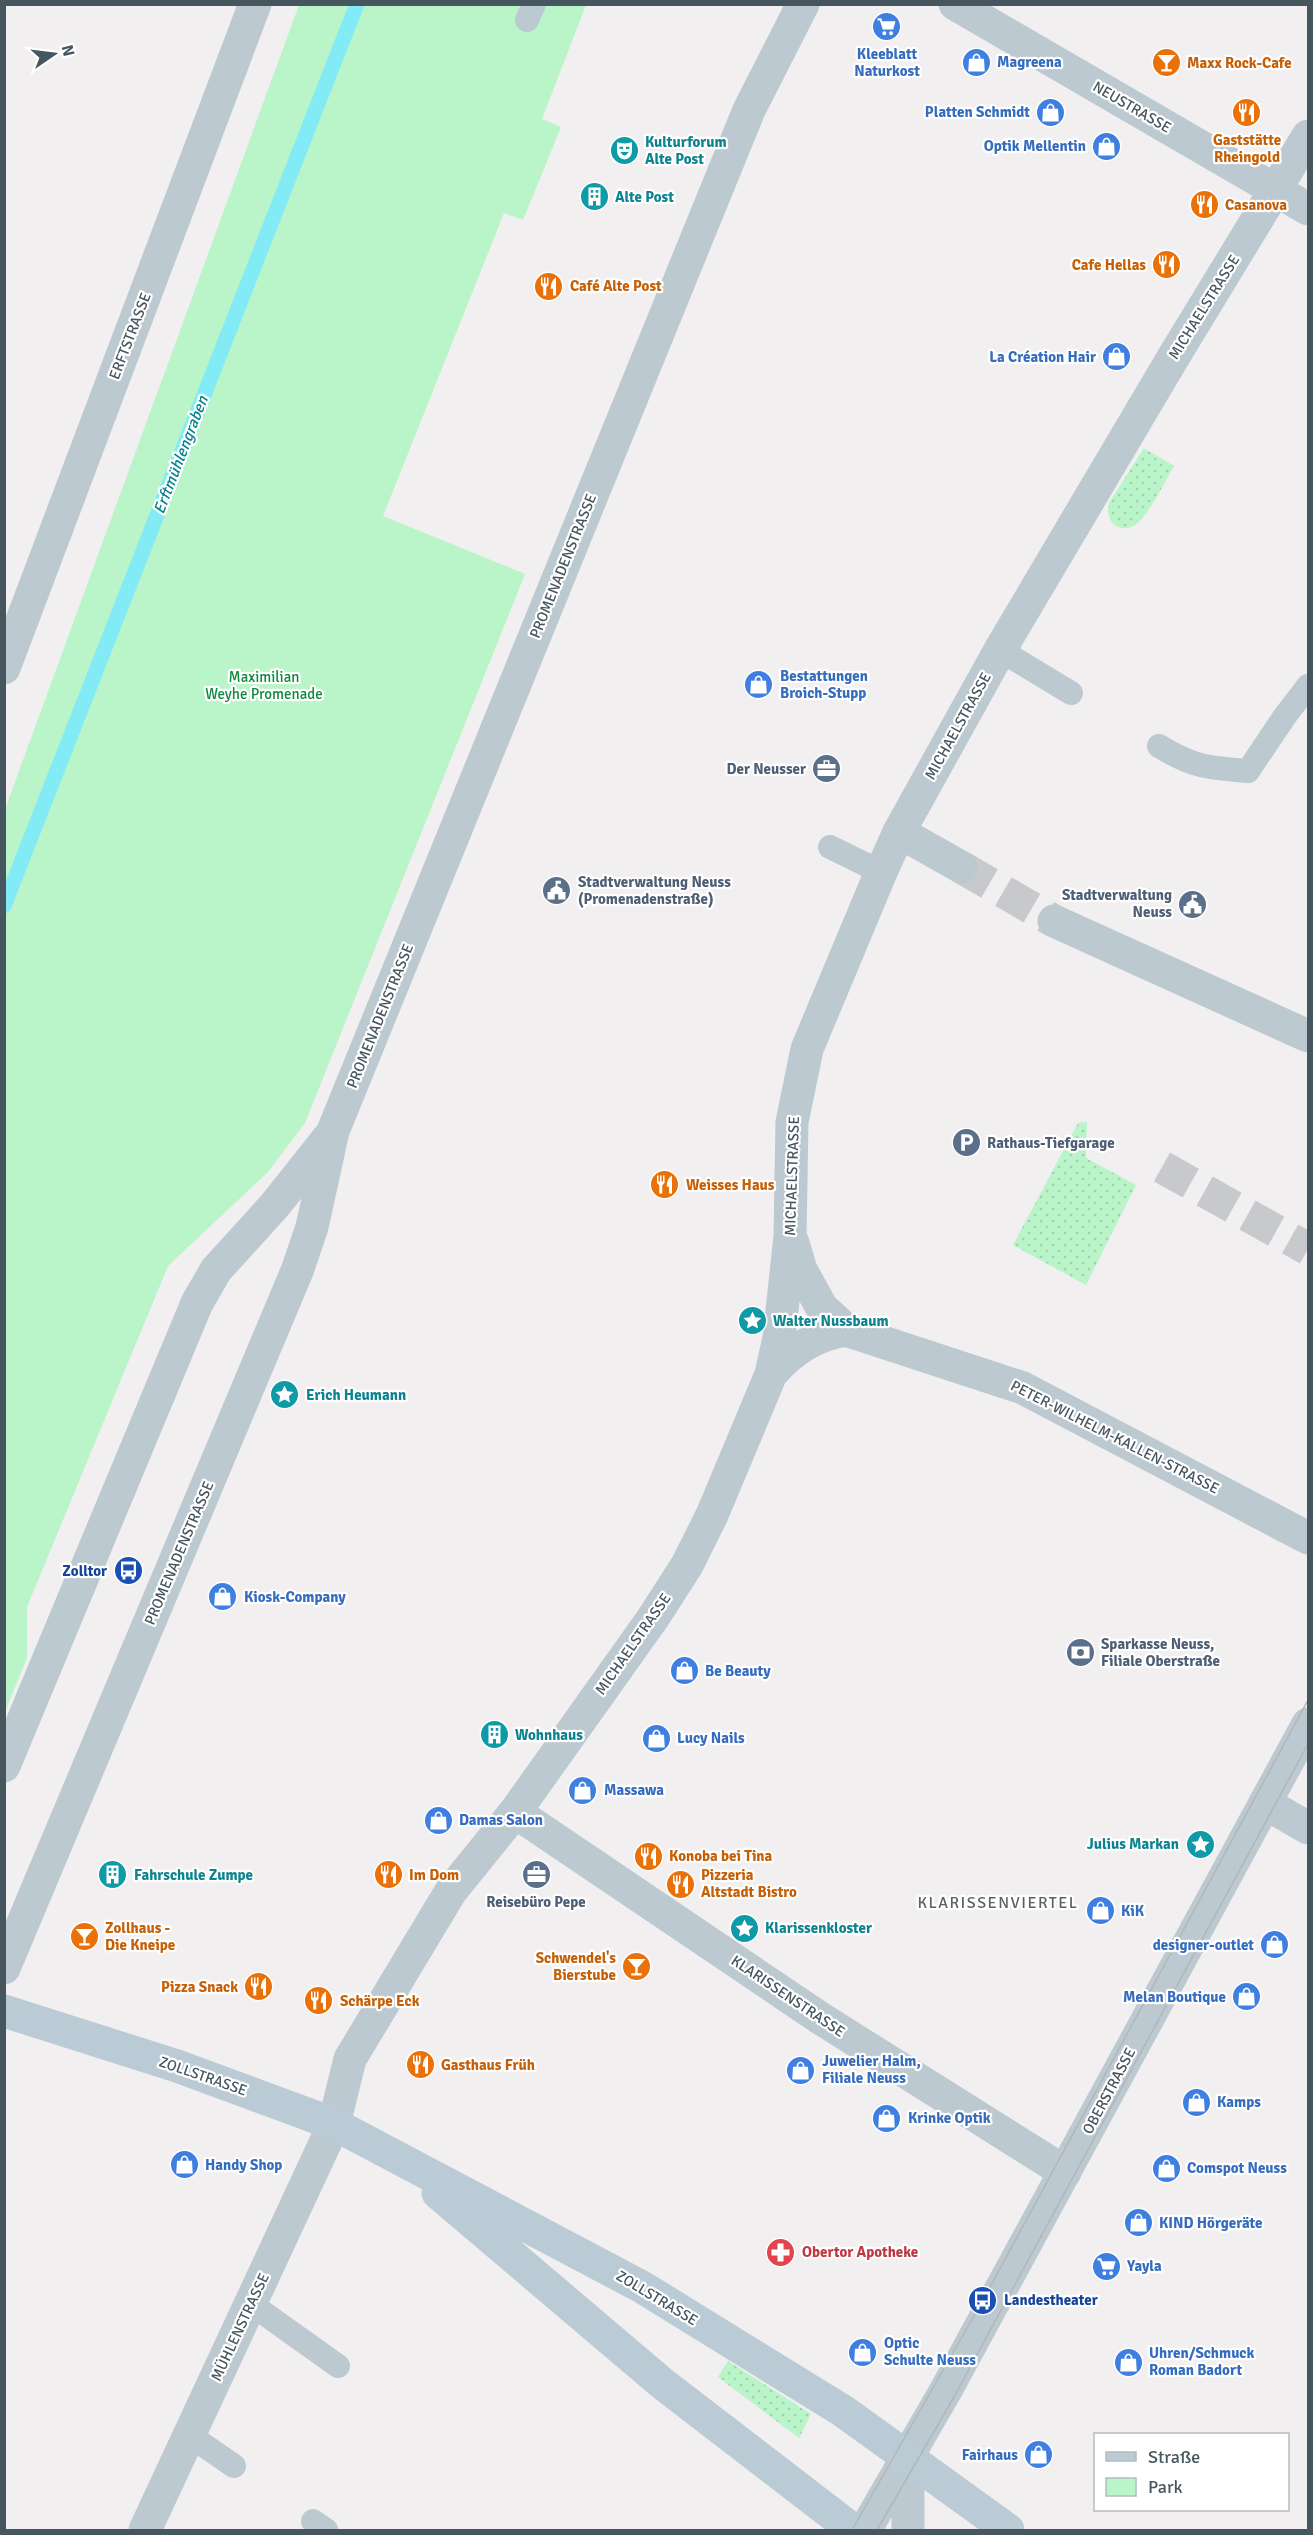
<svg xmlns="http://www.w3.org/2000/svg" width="1313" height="2535" font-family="Signika,sans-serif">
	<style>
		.grass { fill: url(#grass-dots) }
		.park { fill: #baf4c9 }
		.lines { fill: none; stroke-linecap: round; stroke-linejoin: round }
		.stream { stroke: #83ebf5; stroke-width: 15 }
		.pedestrian-tunnel { stroke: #c7c9cc; stroke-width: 33; stroke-dasharray: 33 16; stroke-linecap: butt }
		.service { stroke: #bcc9d0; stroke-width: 24 }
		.pedestrian { stroke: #bcc9d0; stroke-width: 33 }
		.minor { stroke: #bcc9d0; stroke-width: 33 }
		.secondary { stroke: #bbcbd5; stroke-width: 33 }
		.tram { stroke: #b1b6bb; stroke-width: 1.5 }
		.labels { text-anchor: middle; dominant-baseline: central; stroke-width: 4.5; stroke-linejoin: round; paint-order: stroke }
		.shop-label { font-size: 15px; font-weight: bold; fill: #366cbe; stroke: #fff; text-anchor: start }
		.food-label { font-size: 15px; font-weight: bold; fill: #c56008; stroke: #fff; text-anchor: start }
		.street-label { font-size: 15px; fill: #46565f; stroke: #fff }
		.culture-label { font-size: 15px; font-weight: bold; fill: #0d838f; stroke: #fff; text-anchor: start }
		.park-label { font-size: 15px; fill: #0e893c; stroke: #fff }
		.service-label { font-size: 15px; font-weight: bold; fill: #4e5e75; stroke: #fff; text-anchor: start }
		.transit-label { font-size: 15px; font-weight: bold; fill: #164399; stroke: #fff; text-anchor: end }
		.health-label { font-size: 15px; font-weight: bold; fill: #be3a42; stroke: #fff; text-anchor: start }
		.water-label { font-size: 16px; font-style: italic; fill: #04828e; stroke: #fff }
		.neighbourhood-label { font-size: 16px; letter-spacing: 1.5px; fill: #5b6165; stroke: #fff }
	</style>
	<defs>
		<pattern id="grass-dots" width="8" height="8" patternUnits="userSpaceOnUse" patternTransform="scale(1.5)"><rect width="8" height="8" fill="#baf4c9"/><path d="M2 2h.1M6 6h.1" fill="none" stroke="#a1d3af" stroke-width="1.8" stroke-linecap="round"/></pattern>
	</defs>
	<rect width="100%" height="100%" fill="#f2eff0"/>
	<path class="grass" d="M1144,448L1174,466C1166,480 1147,518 1135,525C1118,535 1104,520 1109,503Z
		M1087,1122L1086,1158L1136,1185L1086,1285L1013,1245L1078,1123Z
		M728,2361L811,2414L799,2438L718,2377Z"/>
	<path class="park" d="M299,5H586L542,119L561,127L523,220L504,213L383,516L525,574L305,1123L268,1172L168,1266L27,1607V1658L5,1712L4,812Z"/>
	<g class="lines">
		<path class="stream" d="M4,906L357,4"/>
		<path class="pedestrian-tunnel" d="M961,867L1054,921
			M1162,1167L1308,1249"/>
		<path class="service" d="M527,20L534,4
			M1000,650L1071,693
			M1159,746C1193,767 1208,768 1248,771L1285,716L1308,686
			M830,847L881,872
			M251,2304L338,2366
			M189,2435L234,2466
			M313,2521L326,2530"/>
		<path class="pedestrian" d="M955,4L1308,209
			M899,832L961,867
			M1054,921L1308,1036
			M1265,1803L1308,1828
			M515,1812L820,2018L1065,2172"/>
		<path class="minor" d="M4,668L255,4
			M793,1243L801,1270L822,1308L846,1330L1023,1388L1308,1538
			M771,1374C792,1350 815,1335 846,1330
			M4,1766L197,1303L216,1270L275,1205L329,1137
			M4,1968L297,1271L312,1227L333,1131L749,110L803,4
			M908,2457V2530
			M145,2530L334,2124L350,2059L451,1891L515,1812L653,1618L687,1565L712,1515L771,1374L779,1338L790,1236L792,1122L807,1049L881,872L899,832L1000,650L1174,356L1308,136
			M865,2530L946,2390L1308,1724"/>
		<path class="secondary" d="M4,2011L177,2066L334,2124L642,2287L843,2411L1008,2530
			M438,2193L663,2384L853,2530"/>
		<path class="tram" d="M852,2530L983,2300L1308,1700
			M877,2530L954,2397L1308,1744"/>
	</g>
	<defs>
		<symbol id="supermarket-disc" viewBox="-11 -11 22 22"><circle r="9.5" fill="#3f7fe0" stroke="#fff"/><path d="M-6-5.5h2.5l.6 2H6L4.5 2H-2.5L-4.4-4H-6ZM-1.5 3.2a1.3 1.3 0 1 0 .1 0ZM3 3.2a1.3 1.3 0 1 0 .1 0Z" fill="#fff"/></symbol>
		<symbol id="shop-disc" viewBox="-11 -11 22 22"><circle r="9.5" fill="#3f7fe0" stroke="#fff"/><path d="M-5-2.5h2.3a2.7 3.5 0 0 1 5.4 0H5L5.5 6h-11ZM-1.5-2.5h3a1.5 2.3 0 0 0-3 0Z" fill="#fff"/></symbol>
		<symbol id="bar-disc" viewBox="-11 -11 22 22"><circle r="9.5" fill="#e8710a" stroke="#fff"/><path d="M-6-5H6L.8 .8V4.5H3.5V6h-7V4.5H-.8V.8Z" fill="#fff"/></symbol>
		<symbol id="restaurant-disc" viewBox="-11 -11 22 22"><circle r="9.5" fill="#e8710a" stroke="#fff"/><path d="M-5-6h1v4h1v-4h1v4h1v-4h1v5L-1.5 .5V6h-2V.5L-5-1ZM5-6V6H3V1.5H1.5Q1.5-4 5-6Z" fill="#fff"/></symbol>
		<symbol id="theatre-disc" viewBox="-11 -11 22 22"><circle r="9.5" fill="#0f9aa8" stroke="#fff"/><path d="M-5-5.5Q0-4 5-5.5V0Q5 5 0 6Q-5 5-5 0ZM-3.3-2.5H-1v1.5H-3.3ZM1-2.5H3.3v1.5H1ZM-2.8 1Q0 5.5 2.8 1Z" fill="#fff"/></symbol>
		<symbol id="building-disc" viewBox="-11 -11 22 22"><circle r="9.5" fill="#0f9aa8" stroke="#fff"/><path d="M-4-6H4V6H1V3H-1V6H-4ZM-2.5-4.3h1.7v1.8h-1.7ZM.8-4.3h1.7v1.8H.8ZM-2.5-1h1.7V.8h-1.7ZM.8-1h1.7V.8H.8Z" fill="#fff"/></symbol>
		<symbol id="office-disc" viewBox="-11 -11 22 22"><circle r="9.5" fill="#5c6f8a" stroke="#fff"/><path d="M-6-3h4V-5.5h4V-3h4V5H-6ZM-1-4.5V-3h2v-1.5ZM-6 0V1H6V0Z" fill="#fff"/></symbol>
		<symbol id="civic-disc" viewBox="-11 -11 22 22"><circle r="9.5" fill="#5c6f8a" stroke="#fff"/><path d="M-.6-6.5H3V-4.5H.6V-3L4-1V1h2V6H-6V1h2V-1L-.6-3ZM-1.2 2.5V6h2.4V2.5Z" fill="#fff"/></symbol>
		<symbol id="parking-disc" viewBox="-11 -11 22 22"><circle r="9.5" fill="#5c6f8a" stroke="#fff"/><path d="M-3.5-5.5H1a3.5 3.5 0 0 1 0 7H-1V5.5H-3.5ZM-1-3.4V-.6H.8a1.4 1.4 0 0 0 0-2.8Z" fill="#fff"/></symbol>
		<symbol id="sight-disc" viewBox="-11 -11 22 22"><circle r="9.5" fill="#0f9aa8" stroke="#fff"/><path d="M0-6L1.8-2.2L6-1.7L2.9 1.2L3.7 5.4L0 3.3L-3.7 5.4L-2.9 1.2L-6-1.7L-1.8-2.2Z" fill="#fff"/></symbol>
		<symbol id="bus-disc" viewBox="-11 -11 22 22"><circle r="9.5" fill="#1a4fb4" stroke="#fff"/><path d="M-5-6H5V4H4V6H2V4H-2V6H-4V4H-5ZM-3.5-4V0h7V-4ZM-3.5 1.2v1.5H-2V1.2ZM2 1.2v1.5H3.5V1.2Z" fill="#fff"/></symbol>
		<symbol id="bank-disc" viewBox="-11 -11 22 22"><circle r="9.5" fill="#5c6f8a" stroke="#fff"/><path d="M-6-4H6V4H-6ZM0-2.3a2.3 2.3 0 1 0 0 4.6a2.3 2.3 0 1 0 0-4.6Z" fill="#fff"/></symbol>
		<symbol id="pharmacy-disc" viewBox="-11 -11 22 22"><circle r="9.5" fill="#e0444e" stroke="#fff"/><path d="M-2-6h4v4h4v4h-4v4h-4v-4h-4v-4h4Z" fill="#fff"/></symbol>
	</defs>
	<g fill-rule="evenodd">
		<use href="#supermarket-disc" x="870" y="10" width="33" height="33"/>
		<use href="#shop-disc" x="960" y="46" width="33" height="33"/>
		<use href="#bar-disc" x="1150" y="46" width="33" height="33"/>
		<use href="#shop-disc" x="1034" y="96" width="33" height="33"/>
		<use href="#restaurant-disc" x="1230" y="96" width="33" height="33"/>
		<use href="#shop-disc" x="1090" y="130" width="33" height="33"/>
		<use href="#theatre-disc" x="608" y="134" width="33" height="33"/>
		<use href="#building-disc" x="578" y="180" width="33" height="33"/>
		<use href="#restaurant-disc" x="1188" y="188" width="33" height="33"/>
		<use href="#restaurant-disc" x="1150" y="248" width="33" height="33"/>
		<use href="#restaurant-disc" x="532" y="270" width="33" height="33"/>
		<use href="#shop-disc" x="1100" y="340" width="33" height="33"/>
		<use href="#shop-disc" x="742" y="668" width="33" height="33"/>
		<use href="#office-disc" x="810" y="752" width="33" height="33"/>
		<use href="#civic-disc" x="540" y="874" width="33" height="33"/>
		<use href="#civic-disc" x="1176" y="888" width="33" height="33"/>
		<use href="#parking-disc" x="950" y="1126" width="33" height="33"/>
		<use href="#restaurant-disc" x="648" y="1168" width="33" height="33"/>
		<use href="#sight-disc" x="736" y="1304" width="33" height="33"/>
		<use href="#sight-disc" x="268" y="1378" width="33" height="33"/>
		<use href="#bus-disc" x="112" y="1554" width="33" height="33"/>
		<use href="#shop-disc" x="206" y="1580" width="33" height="33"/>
		<use href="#bank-disc" x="1064" y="1636" width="33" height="33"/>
		<use href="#shop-disc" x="668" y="1654" width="33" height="33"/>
		<use href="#building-disc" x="478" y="1718" width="33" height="33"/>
		<use href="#shop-disc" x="640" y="1722" width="33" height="33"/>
		<use href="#shop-disc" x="566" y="1774" width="33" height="33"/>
		<use href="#shop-disc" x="422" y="1804" width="33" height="33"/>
		<use href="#sight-disc" x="1184" y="1828" width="33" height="33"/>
		<use href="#restaurant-disc" x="632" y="1840" width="33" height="33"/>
		<use href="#building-disc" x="96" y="1858" width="33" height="33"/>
		<use href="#restaurant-disc" x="372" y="1858" width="33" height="33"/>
		<use href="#office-disc" x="520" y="1858" width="33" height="33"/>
		<use href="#restaurant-disc" x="664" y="1868" width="33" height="33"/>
		<use href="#shop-disc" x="1084" y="1894" width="33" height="33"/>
		<use href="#sight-disc" x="728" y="1912" width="33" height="33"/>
		<use href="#bar-disc" x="68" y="1920" width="33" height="33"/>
		<use href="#shop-disc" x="1258" y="1928" width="33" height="33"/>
		<use href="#bar-disc" x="620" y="1950" width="33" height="33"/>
		<use href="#restaurant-disc" x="242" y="1970" width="33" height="33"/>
		<use href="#shop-disc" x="1230" y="1980" width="33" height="33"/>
		<use href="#restaurant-disc" x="302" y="1984" width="33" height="33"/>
		<use href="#restaurant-disc" x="404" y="2048" width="33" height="33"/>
		<use href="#shop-disc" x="784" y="2054" width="33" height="33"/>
		<use href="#shop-disc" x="1180" y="2086" width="33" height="33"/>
		<use href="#shop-disc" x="870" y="2102" width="33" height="33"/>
		<use href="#shop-disc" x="168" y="2148" width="33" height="33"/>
		<use href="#shop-disc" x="1150" y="2152" width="33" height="33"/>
		<use href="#shop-disc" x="1122" y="2206" width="33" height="33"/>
		<use href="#pharmacy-disc" x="764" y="2236" width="33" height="33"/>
		<use href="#supermarket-disc" x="1090" y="2250" width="33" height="33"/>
		<use href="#bus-disc" x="966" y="2284" width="33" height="33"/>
		<use href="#shop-disc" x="846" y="2336" width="33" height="33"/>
		<use href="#shop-disc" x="1112" y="2346" width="33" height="33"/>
		<use href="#shop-disc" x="1022" y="2438" width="33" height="33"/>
	</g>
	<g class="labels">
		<g class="shop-label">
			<text x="887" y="54" text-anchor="middle">Kleeblatt<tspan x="887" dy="17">Naturkost</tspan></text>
			<text x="997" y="62">Magreena</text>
			<text x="1030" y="112" text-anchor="end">Platten Schmidt</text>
			<text x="1086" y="146" text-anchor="end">Optik Mellentin</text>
			<text x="1096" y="357" text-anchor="end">La Création Hair</text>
			<text x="780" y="676">Bestattungen<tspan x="780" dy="17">Broich-Stupp</tspan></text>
			<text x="244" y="1597">Kiosk-Company</text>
			<text x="705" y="1671">Be Beauty</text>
			<text x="677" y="1738">Lucy Nails</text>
			<text x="604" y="1790">Massawa</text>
			<text x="459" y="1820">Damas Salon</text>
			<text x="1121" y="1911">KiK</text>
			<text x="1254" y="1945" text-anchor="end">designer-outlet</text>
			<text x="1226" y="1997" text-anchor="end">Melan Boutique</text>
			<text x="822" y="2061">Juwelier Halm,<tspan x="822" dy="17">Filiale Neuss</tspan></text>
			<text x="1217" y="2102">Kamps</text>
			<text x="908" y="2118">Krinke Optik</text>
			<text x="205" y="2165">Handy Shop</text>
			<text x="1187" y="2168">Comspot Neuss</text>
			<text x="1159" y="2223">KIND Hörgeräte</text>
			<text x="1127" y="2266">Yayla</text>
			<text x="884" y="2343">Optic<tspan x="884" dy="17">Schulte Neuss</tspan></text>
			<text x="1149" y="2353">Uhren/Schmuck<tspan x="1149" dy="17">Roman Badort</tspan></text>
			<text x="1018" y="2455" text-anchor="end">Fairhaus</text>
		</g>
		<g class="food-label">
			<text x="1187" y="63">Maxx Rock-Cafe</text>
			<text x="1247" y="140" text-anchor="middle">Gaststätte<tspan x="1247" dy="17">Rheingold</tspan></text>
			<text x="1225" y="205">Casanova</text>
			<text x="1146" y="265" text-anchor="end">Cafe Hellas</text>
			<text x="570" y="286">Café Alte Post</text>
			<text x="686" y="1185">Weisses Haus</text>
			<text x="669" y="1856">Konoba bei Tina</text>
			<text x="409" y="1875">Im Dom</text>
			<text x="701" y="1875">Pizzeria<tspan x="701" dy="17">Altstadt Bistro</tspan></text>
			<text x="105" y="1928">Zollhaus -<tspan x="105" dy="17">Die Kneipe</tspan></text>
			<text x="616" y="1958" text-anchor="end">Schwendel's<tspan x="616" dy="17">Bierstube</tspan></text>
			<text x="238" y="1987" text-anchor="end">Pizza Snack</text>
			<text x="340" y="2001">Schärpe Eck</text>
			<text x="441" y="2065">Gasthaus Früh</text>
		</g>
		<g class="street-label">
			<text transform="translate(1132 107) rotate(30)">NEUSTRASSE</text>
			<text transform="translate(1204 307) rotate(-58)">MICHAELSTRASSE</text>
			<text transform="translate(130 336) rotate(-69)">ERFTSTRASSE</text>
			<text transform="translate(563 566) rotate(-68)">PROMENADENSTRASSE</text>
			<text transform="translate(958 726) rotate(-61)">MICHAELSTRASSE</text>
			<text transform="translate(380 1016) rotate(-68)">PROMENADENSTRASSE</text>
			<text transform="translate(792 1176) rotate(-88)">MICHAELSTRASSE</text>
			<text transform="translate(1115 1437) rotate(27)">PETER-WILHELM-KALLEN-STRASSE</text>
			<text transform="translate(179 1553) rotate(-67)">PROMENADENSTRASSE</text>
			<text transform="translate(633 1644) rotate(-55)">MICHAELSTRASSE</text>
			<text transform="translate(788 1996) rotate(34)">KLARISSENSTRASSE</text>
			<text transform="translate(203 2076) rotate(19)">ZOLLSTRASSE</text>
			<text transform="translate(1109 2091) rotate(-62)">OBERSTRASSE</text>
			<text transform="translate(657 2298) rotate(31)">ZOLLSTRASSE</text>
			<text transform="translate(240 2327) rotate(-65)">MÜHLENSTRASSE</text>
		</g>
		<g class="culture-label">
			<text x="645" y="142">Kulturforum<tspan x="645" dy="17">Alte Post</tspan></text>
			<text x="615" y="197">Alte Post</text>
			<text x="773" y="1321">Walter Nussbaum</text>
			<text x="306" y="1395">Erich Heumann</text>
			<text x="515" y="1735">Wohnhaus</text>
			<text x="1179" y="1844" text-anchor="end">Julius Markan</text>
			<text x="134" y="1875">Fahrschule Zumpe</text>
			<text x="765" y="1928">Klarissenkloster</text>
		</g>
		<g class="park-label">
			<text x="264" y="677">Maximilian<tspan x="264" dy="17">Weyhe Promenade</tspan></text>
		</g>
		<g class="service-label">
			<text x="806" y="769" text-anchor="end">Der Neusser</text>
			<text x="578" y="882">Stadtverwaltung Neuss<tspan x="578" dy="17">(Promenadenstraße)</tspan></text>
			<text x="1172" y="895" text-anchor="end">Stadtverwaltung<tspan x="1172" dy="17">Neuss</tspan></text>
			<text x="987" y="1143">Rathaus-Tiefgarage</text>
			<text x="1101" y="1644">Sparkasse Neuss,<tspan x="1101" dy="17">Filiale Oberstraße</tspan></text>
			<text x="536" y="1902" text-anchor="middle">Reisebüro Pepe</text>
		</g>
		<g class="transit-label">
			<text x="107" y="1571">Zolltor</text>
			<text x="1004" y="2300" text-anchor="start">Landestheater</text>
		</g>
		<g class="health-label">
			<text x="802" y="2252">Obertor Apotheke</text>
		</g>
		<g class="water-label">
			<text transform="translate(181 455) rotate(-69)">Erftmühlengraben</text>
		</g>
		<g class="neighbourhood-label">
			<text x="998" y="1903">KLARISSENVIERTEL</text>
		</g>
	</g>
	<rect width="1313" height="2535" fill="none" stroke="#46565f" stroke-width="12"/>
	<rect x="1094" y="2433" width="195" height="78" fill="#ffffff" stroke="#b5bbbf" stroke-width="1.5"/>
	<rect x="1106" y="2452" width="30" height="9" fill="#bbcbd5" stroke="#b5bbbf" stroke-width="1.5"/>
	<text x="1148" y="2463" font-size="18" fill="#46565f">Straße</text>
	<rect x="1106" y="2478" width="30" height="18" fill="#baf4c9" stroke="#b5bbbf" stroke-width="1.5"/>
	<text x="1148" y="2493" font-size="18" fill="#46565f">Park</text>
	<g transform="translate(54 54) rotate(76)" stroke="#ffffff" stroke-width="4.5" paint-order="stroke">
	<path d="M0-4.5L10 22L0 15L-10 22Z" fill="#46565f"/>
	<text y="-9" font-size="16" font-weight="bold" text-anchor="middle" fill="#46565f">N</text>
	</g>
</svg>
